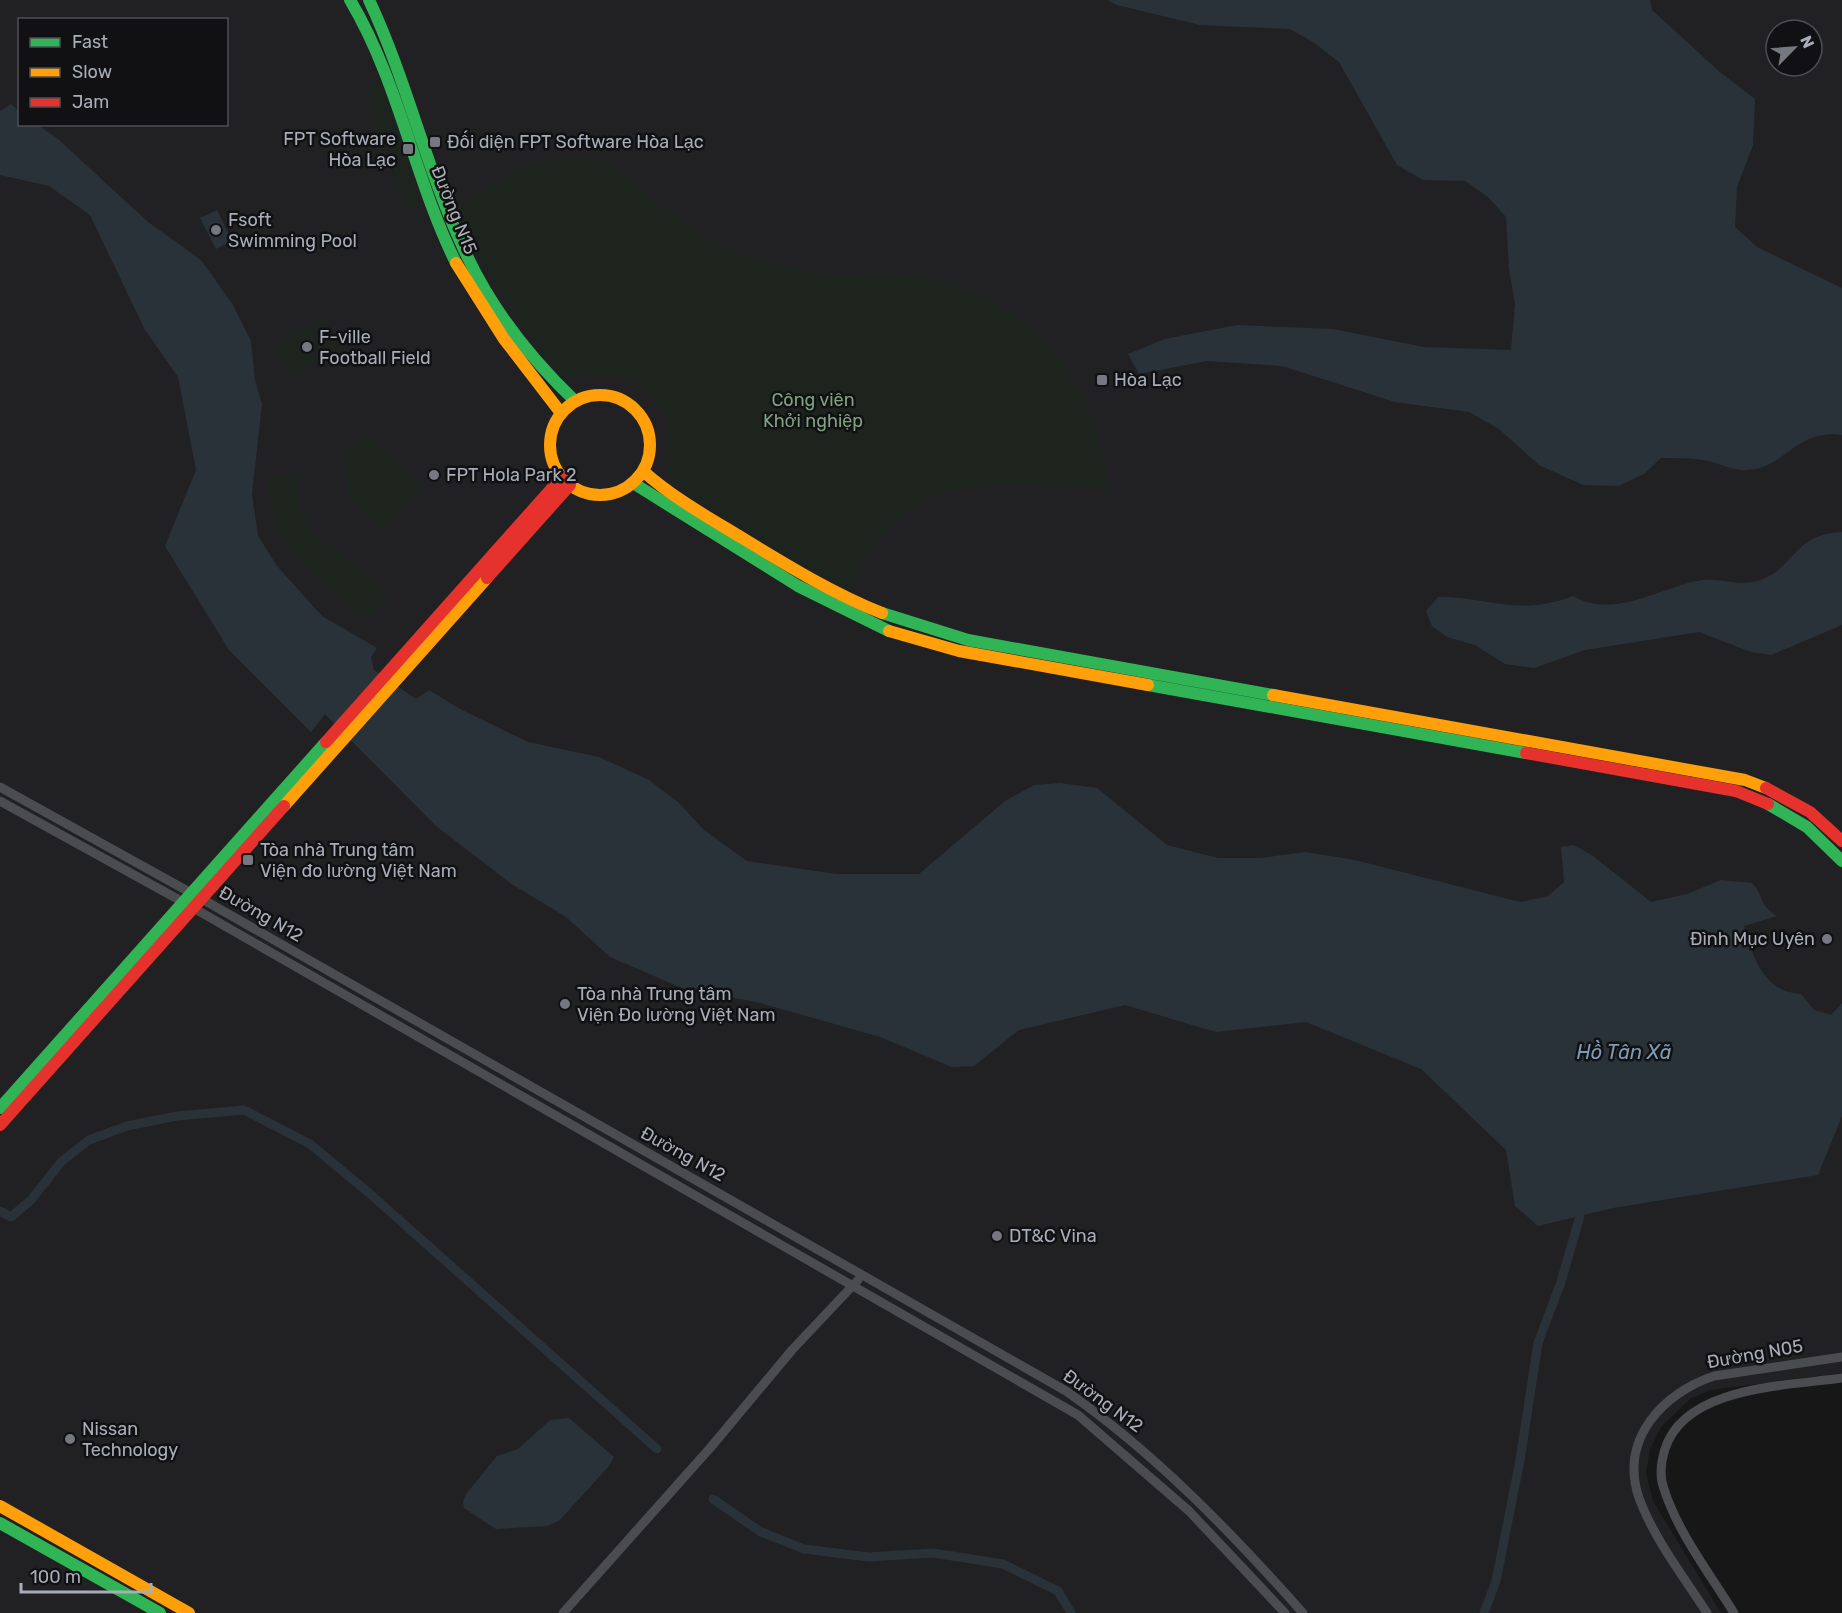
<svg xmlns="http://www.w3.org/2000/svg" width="1842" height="1613" font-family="Rubik,sans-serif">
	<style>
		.built { fill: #212123; fill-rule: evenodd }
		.green { fill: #1d241e }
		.water { fill: #2a3239 }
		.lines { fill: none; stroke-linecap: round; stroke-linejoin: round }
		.canal { stroke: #2a3239; stroke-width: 9 }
		.street { stroke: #4b4c50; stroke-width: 9 }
		.fast { stroke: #30b455; stroke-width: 12 }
		.slow { stroke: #ff9f0a; stroke-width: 12 }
		.jam { stroke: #e5322d; stroke-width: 12 }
		.poi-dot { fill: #757880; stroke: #111113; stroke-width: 2 }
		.labels { text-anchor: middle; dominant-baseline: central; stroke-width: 5; stroke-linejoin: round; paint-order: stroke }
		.poi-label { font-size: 18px; fill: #a8adb8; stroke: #111113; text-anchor: start }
		.street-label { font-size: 18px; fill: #a8adb8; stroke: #111113 }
		.park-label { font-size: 18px; fill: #7fa381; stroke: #111113 }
		.water-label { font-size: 20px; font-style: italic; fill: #7f9bb3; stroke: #111113 }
	</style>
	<rect width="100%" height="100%" fill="#171717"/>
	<path class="built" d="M0,0H1842V1373L1710,1390L1690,1399L1661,1427L1650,1449L1646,1473L1653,1501L1721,1613H0ZM20,20H226V124H20ZM1776,30H1812V66H1776Z"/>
	<path class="green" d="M380,79L421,206L407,211L369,104C368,92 368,84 380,79Z
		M562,156C579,157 596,157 611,165C626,174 639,188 653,199C678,219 704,239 733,251C766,265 803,273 839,275C857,275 876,273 894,274C1018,284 1093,367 1109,488C1024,486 931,465 874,544C864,557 859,575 852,590L792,559L672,483C660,460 682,433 655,401C639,381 616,372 590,375C583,376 575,378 568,376C543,368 462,236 459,209C482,187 532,164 562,156Z
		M322,317L340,346L291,376L274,347Z
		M365,434L422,487L382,530L350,500L344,456Z
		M297,474L301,511L310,529L389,595L373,613H359L302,564L276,530L267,483L275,476Z"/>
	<path class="water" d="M1107,0H1650L1652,10L1721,73L1755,99L1753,145L1737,187L1735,227L1757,247L1842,288V435C1796,429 1786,467 1749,470C1735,472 1717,462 1703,460C1689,458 1675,458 1661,458L1644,474L1618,486L1583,485L1539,465L1499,429L1469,412L1395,402L1282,366L1207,361L1139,374L1128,354L1165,339L1237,325L1333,329L1424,347L1511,350L1515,304L1509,269L1506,217L1488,197L1465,181L1423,180L1397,165L1339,62L1313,42L1290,29L1200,25L1117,5Z
		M11,104L19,111L20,124L38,125L58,139L148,222L201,260L233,305L251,341L255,380L262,404L252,494L258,536L277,566L322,616L377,648L371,657L374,670L416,699L429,690L460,709L528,742L599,757L649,780L678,802L704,830L747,861L837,874H919L1005,801L1034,785L1060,783L1097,788L1167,845L1218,858H1260L1305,852L1355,860L1520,902L1548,896L1564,882L1561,847L1574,845L1593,856L1651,902L1687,894L1721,880L1752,883C1766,898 1757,903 1777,916L1744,926C1753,957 1763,992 1801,994L1814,1010L1831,1015L1842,1003V1116L1818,1175L1613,1208L1538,1226L1515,1206L1506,1150L1421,1069L1306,1022L1216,1032L1125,1005L1019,1030L974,1066L952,1067L880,1037L757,1002L684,989L610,957L566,917L513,885L436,826L325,714L311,732L229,650L165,546L196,470L178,377L145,330L90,215L49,186L0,175V111Z
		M217,210L232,241L216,249L200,218Z
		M1842,532V625L1771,655L1751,652L1699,632L1585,650L1534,668L1505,664L1475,645L1447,637L1432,626L1426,611L1438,597C1490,597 1519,617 1573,596C1615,620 1660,587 1702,580C1718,578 1737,585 1753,582C1795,573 1790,534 1842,532Z
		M569,1418L614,1457L609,1466L559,1521L547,1526L496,1529L464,1508L463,1502L466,1494L497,1456L518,1449L550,1420Z"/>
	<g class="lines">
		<path class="canal" d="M0,1211L11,1217L31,1200L62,1161L89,1140L127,1126L177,1116L244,1110L310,1144L369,1193L657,1449
			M713,1499L761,1532L804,1549L869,1557L933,1553L1003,1564L1058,1591L1071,1613
			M1484,1613L1496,1581L1520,1460L1538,1343L1561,1282L1580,1216"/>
		<path class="street" d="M0,787L202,899L1066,1391C1155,1453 1231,1532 1303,1613
			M0,801L183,902L1078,1415L1189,1511L1285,1613
			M563,1613L711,1447L792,1350L858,1280
			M1707,1613C1684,1577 1654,1539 1639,1498C1619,1439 1663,1393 1714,1376L1842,1357
			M1734,1613C1710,1574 1678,1533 1664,1489C1659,1476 1661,1462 1665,1449C1685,1386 1787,1386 1842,1378"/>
		<path class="fast" d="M350,0C399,82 414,178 456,263
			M369,0C408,83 427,173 467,256C493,311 531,359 575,401
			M633,483L798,586L889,631
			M882,613L968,640L1273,695
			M1148,685L1526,753
			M1768,804L1807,827L1842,861
			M0,1108L326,742
			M0,1523L160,1613"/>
		<path class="slow" d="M456,263L504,339L561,413
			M550 445a50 50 0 1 1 100 0a50 50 0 1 1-100 0Z
			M643,471C672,497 706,516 739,536C785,564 832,593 882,613
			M889,631L959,651L1148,685
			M1273,695L1745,780L1766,788
			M284,806L487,578
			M0,1506L189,1613"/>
		<path class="jam" d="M487,578L570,485
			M326,742L562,477
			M1526,753L1736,791L1768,804
			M1766,788L1810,812L1842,841
			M0,1125L284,806"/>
	</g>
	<g class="poi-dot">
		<rect x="429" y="136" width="12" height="12" rx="3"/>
		<rect x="402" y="143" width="12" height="12" rx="3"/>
		<circle cx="216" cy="230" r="6"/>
		<circle cx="307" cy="347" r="6"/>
		<rect x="1096" y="374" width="12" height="12" rx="3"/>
		<circle cx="434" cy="475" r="6"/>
		<rect x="242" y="854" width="12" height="12" rx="3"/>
		<circle cx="1827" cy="939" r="6"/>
		<circle cx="565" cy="1004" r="6"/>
		<circle cx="997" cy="1236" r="6"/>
		<circle cx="70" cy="1439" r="6"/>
	</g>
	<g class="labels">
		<g class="poi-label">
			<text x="396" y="139" text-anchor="end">FPT Software<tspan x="396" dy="21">Hòa Lạc</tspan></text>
			<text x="447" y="142">Đối diện FPT Software Hòa Lạc</text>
			<text x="228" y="220">Fsoft<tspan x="228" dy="21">Swimming Pool</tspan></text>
			<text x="319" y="337">F-ville<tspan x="319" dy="21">Football Field</tspan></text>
			<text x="1114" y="380">Hòa Lạc</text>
			<text x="446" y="475">FPT Hola Park 2</text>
			<text x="260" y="850">Tòa nhà Trung tâm<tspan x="260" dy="21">Viện đo lường Việt Nam</tspan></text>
			<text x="1815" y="939" text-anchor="end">Đình Mục Uyên</text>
			<text x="577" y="994">Tòa nhà Trung tâm<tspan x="577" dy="21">Viện Đo lường Việt Nam</tspan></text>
			<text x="1009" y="1236">DT&amp;C Vina</text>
			<text x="82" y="1429">Nissan<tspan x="82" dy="21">Technology</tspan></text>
		</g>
		<g class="street-label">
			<text transform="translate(454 210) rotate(68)">Đường N15</text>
			<text transform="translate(261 914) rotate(30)">Đường N12</text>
			<text transform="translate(683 1154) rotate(29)">Đường N12</text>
			<text transform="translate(1755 1354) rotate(-10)">Đường N05</text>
			<text transform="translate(1103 1401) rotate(36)">Đường N12</text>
		</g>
		<g class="park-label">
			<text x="813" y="400">Công viên<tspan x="813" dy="21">Khởi nghiệp</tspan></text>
		</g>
		<g class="water-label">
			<text x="1624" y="1052">Hồ Tân Xã</text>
		</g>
	</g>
	<rect x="18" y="18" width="210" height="108" fill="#111113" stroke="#4d4f55" stroke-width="1.5"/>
	<rect x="30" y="38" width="30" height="9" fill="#30b455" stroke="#4d4f55" stroke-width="1.5"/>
	<text x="72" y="48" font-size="18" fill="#a8adb8">Fast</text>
	<rect x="30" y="68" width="30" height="9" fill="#ff9f0a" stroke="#4d4f55" stroke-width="1.5"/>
	<text x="72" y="78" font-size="18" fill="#a8adb8">Slow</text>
	<rect x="30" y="98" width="30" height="9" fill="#e5322d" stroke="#4d4f55" stroke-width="1.5"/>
	<text x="72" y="108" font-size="18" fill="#a8adb8">Jam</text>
	<g transform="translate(1794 48) rotate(65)"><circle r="28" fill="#111113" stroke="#4d4f55" stroke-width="1.5"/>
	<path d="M0-4.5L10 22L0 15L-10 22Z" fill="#757880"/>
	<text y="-9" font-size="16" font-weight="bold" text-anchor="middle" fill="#a8adb8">N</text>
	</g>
	<path d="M21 1583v9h130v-9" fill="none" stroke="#a8adb8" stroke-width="3"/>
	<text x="30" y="1583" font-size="18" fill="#a8adb8" stroke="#111113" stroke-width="4.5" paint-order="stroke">100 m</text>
</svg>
